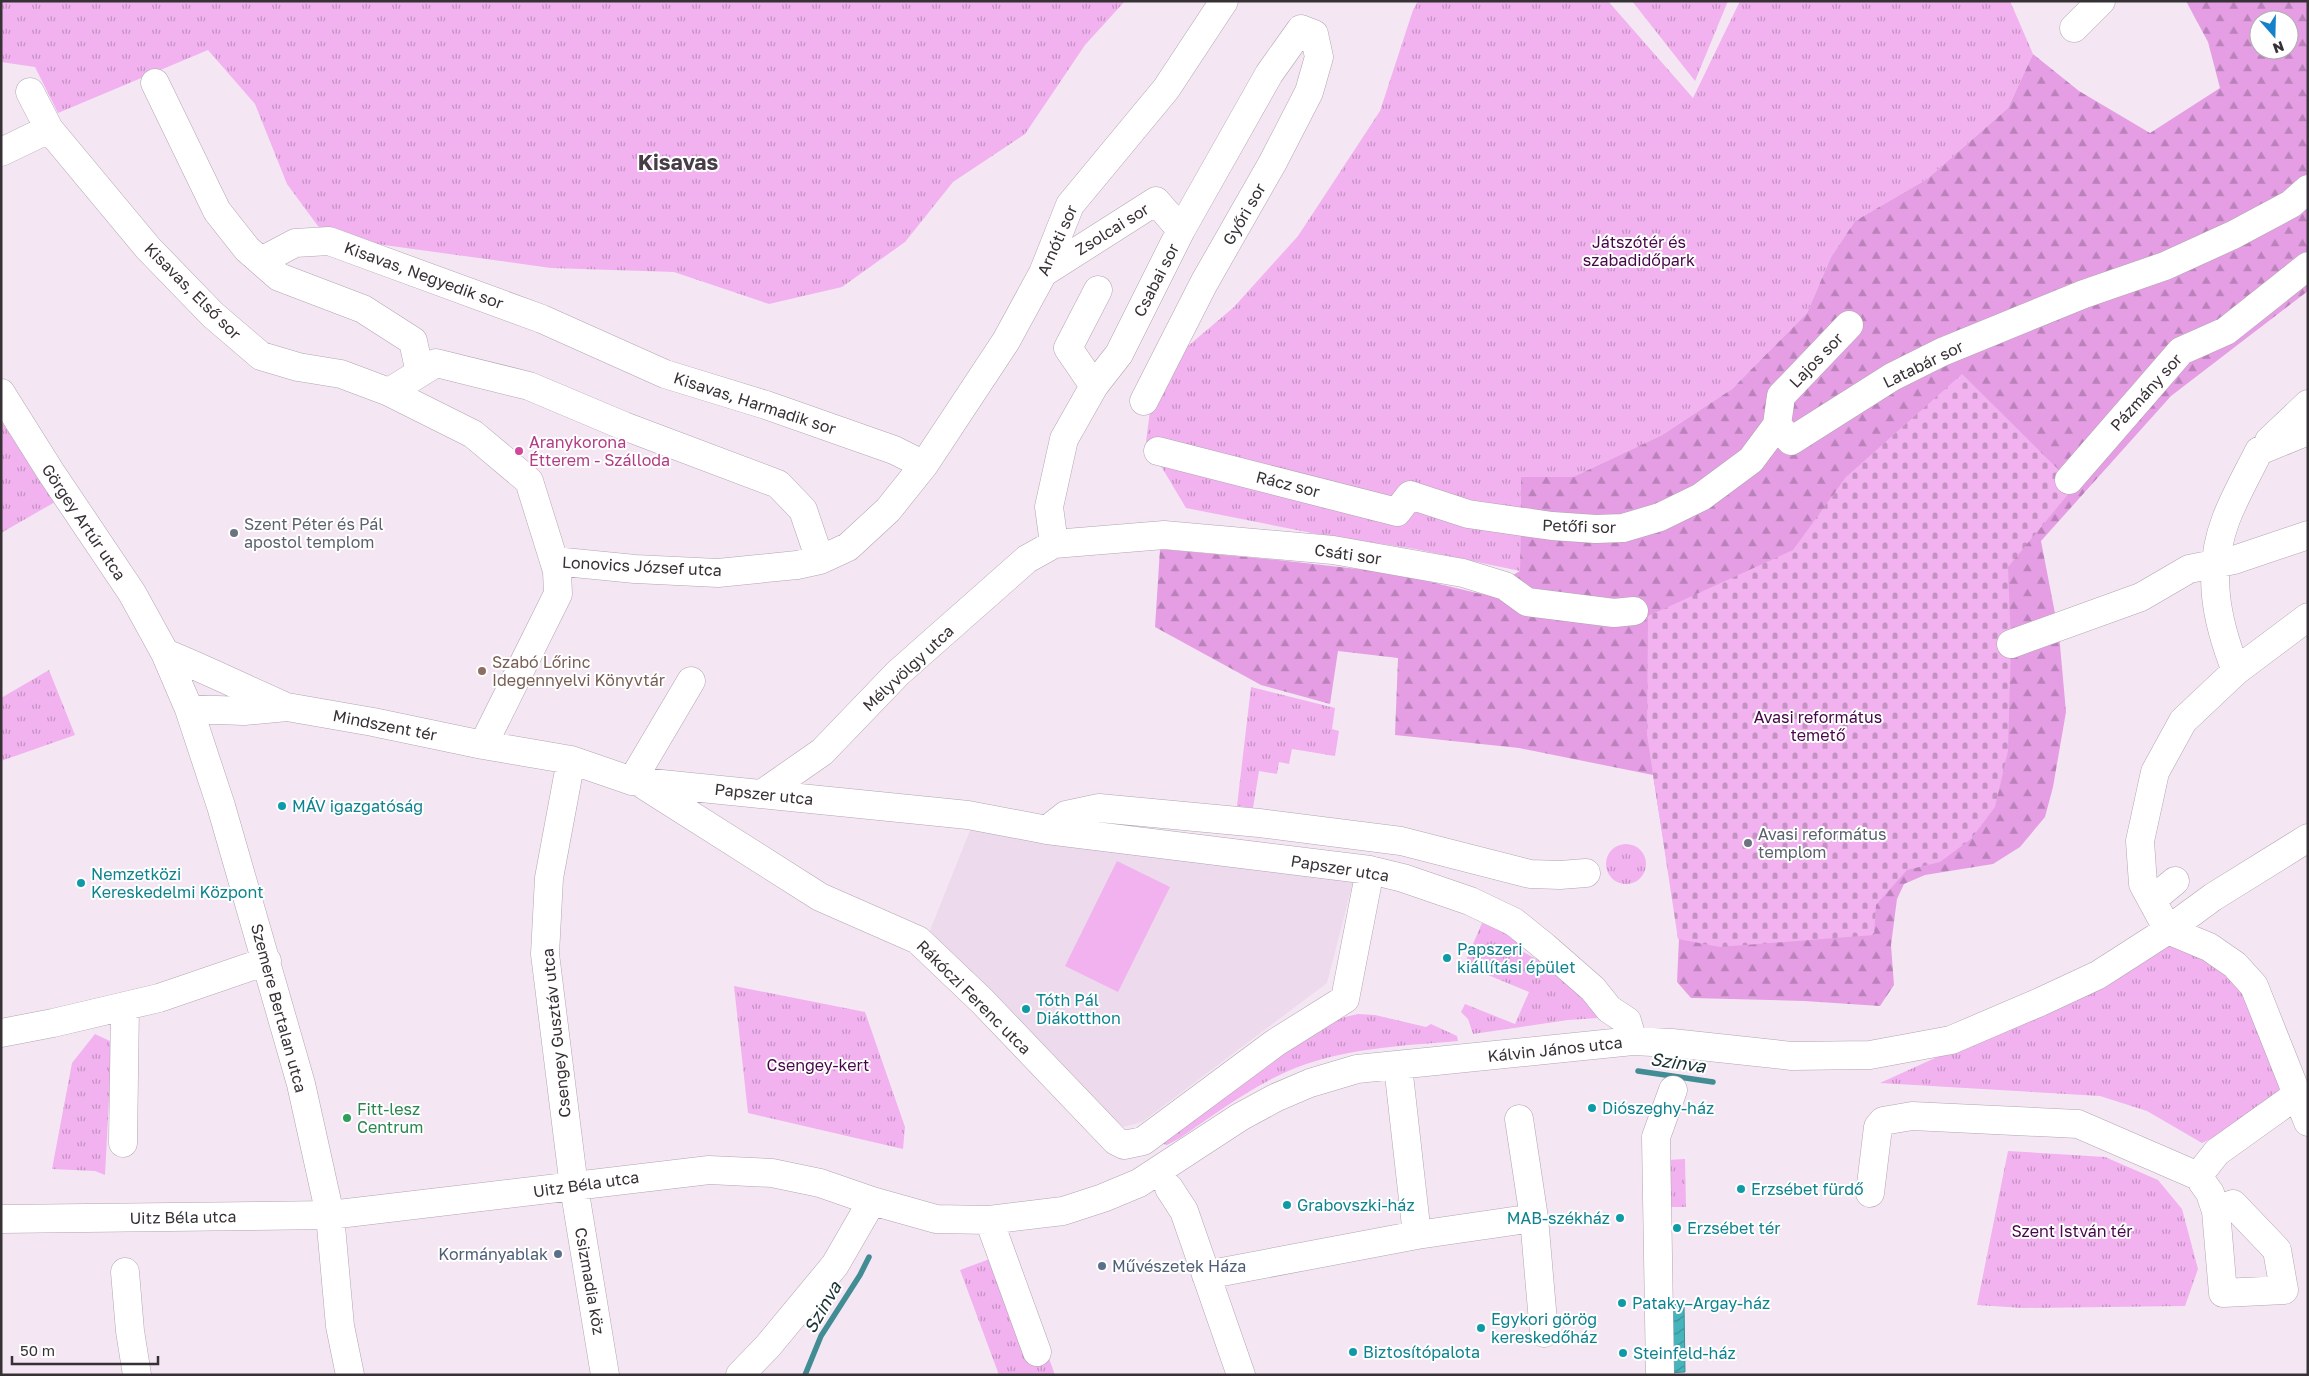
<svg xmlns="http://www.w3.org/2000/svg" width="2309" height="1376" font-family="'Golos Text',sans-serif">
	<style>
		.built { fill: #eddaec }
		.grass { fill: url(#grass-tufts) }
		.forest { fill: url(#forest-firs); fill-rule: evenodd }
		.cemetery { fill: url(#cemetery-stones) }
		.pitch { fill: #f1b2ef }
		.water { fill: url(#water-waves); stroke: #418d93 }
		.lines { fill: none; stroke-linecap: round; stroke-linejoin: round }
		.stream { stroke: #418d93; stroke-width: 5.5 }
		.minor-casing { stroke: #b1a5b1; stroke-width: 29 }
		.minor { stroke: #fff; stroke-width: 28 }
		.hotel-dot { fill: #d1479c; stroke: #fff; stroke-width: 2 }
		.worship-dot { fill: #6b7280; stroke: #fff; stroke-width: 2 }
		.education-dot { fill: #8d6e63; stroke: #fff; stroke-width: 2 }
		.culture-dot { fill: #0f9aa8; stroke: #fff; stroke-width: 2 }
		.leisure-dot { fill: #2e9e5b; stroke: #fff; stroke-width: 2 }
		.service-dot { fill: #5c6f8a; stroke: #fff; stroke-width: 2 }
		.labels { text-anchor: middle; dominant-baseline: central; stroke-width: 4; stroke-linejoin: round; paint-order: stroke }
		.street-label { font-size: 16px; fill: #363135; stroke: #fff }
		.park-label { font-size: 16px; fill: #470649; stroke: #fff }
		.hotel-label { font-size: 16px; fill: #b23c85; stroke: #fff; text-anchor: start }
		.worship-label { font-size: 16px; fill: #5b616d; stroke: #fff; text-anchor: start }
		.education-label { font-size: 16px; fill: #785e54; stroke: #fff; text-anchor: start }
		.culture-label { font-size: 16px; fill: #0d838f; stroke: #fff; text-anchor: start }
		.leisure-label { font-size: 16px; fill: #27864d; stroke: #fff; text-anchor: start }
		.service-label { font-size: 16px; fill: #4e5e75; stroke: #fff; text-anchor: end }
		.water-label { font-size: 18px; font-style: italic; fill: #183133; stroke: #fff }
		.district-label { font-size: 21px; font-weight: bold; fill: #473d47; stroke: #fff }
	</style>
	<defs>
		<pattern id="grass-tufts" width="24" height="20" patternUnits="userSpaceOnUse" patternTransform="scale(1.25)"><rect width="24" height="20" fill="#f1b2ef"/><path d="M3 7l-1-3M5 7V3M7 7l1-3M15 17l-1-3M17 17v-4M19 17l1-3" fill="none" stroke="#c491c2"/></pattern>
		<pattern id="forest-firs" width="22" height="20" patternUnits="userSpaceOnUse" patternTransform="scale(1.25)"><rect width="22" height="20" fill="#e59ee4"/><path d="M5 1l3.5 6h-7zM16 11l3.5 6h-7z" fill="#ba81ba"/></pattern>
		<pattern id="cemetery-stones" width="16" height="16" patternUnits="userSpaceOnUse" patternTransform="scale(1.25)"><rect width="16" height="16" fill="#f1b2ef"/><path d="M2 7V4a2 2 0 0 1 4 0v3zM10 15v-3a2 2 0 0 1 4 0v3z" fill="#c491c2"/></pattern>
		<pattern id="water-waves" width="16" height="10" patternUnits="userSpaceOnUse" patternTransform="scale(1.25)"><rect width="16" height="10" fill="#46b4bb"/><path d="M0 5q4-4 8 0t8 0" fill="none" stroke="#3b9399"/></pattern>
	</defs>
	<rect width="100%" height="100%" fill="#f4e7f3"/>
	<path class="built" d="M971,828L1354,878L1327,983L1142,1122L1123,1127L1050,1059L927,938Z"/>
	<path class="grass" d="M1,1H1125L1085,45L1025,134L953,182L905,242L842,287L769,304L674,272L551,268L326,237L287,184L255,104L208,50L58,113L35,67L1,62Z
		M1418,1H1608L1693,98L1740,1H2010L2033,54L2008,108L1927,179L1855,221L1831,257L1807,313L1732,389L1662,435L1573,477H1521L1520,571L1415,549L1317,534L1186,508L1146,441L1155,374L1234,307L1298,236L1380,111L1413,10Z
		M1632,1H1728L1695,81Z
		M1,421L55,502L1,533Z
		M49,670L75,735L1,761V698Z
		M1251,687L1335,708L1332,729L1339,731L1335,756L1292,749L1289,764L1279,762L1277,774L1259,771L1253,808L1237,806Z
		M1606 864a20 20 0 1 1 40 0a20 20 0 1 1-40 0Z
		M1482,923L1521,939L1515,947L1543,963L1601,1010L1598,1018L1568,1020L1473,1034L1468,1019L1461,1012L1465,1004L1515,1024L1529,992L1464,965Z
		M2174,941L2235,976L2282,1087L2244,1123L2202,1143L2147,1111L2100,1096L1880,1083L2111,978Z
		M734,986L865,1012L905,1127L903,1149L748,1113Z
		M1358,1014L1375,1015L1426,1027L1431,1024L1457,1036L1458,1041C1401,1046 1339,1048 1286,1072C1248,1089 1214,1115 1180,1138L1167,1145L1160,1143L1261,1059L1332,1020Z
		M95,1034L112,1042L105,1175L95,1171L52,1169L72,1063Z
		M2008,1151L2105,1157L2158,1180L2182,1209L2198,1269L2185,1306L2023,1308L1977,1305Z
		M1685,1159L1686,1207H1667V1160Z
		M995,1257L1046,1350L1055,1375H999L960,1270Z"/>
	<path class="forest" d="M2186,1H2308V291L2171,396L2041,541L2059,634L2066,712L2053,787L2045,817L2020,847L1993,864L1925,875L1904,884L1897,899L1891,945L1894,985L1880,1006L1804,1001L1691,998L1677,982L1679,938L1653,775L1519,748L1395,735L1398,658L1338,651L1330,704L1261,685L1155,627L1160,549L1278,560L1393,573L1481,594L1520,571L1521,477H1573L1662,435L1732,389L1807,313L1831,257L1855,221L1927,179L2008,108L2033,54L2079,91L2150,133L2220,88L2208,42ZM2259,20H2289V50H2259Z"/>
	<path class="cemetery" d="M1962,374L2075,486L2008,567L2011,644L2008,751L1995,807L1971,839L1940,862L1907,870L1876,905L1874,935L1720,947L1678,939L1647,735L1648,616L1793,550L1846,477Z"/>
	<path class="pitch" d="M1117,861L1170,887L1118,992L1065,966Z"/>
	<path class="water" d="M1684,1304L1685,1372L1668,1373L1667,1305Z"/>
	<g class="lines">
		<path class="stream" d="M1638,1071L1713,1082
			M805,1375L821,1336L860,1275L869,1257"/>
		<defs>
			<path id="minor" d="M2074,28L2101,1
				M155,83L217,211L247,249L279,277L363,309L413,341L420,373
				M30,92L49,129
				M1,152L49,129L148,248L213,315L261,356L298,367L341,374L389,392L473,434L529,481L554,561
				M261,261L295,243L329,241L542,319L665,374L766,405L894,450L924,465
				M1043,273L1156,201L1181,230
				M1094,386L1068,348L1098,290
				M389,392L436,363L529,386L624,426L778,484L803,510L820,560
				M1,393L50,471L132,593L165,653L189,709L221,806L301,1084L330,1215L340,1326L350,1375
				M1777,425L1791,441L1892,377L1942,352L2084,294L2165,266L2233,235L2291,204L2308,189
				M2269,441L2308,404
				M1158,451L1397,512L1410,495L1468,514L1552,526L1596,529L1623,528L1660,517L1701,497L1751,460L1777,425L1781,396L1849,325
				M2069,480L2181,351L2226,331L2308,266
				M1054,544L1049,507L1064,439L1094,386L1119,354L1181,230L1269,74L1301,29L1314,34L1319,57L1309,92L1273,162L1204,283L1144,401
				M2011,644L2141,597L2189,569L2234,560L2308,535
				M165,653C205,669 243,688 282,705
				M2236,671C2216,620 2206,572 2226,519C2235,496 2248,473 2259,451L2308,431
				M189,709L244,711L287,707L373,722L483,745L571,760L632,781L968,815L1047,830L1370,870L1403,878L1470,901L1514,922L1545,947L1593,989L1609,1009L1627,1021L1633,1041
				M483,745L558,594L557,571L554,561L635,569L718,573L797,565L820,560L848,547L888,510L924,465L1006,341L1043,273L1070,205L1166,89L1224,1
				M571,760L549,878L545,954L574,1187L605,1375
				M632,781L691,681
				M642,784L820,897L918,940L982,1001L1116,1141L1124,1145L1143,1141L1275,1043L1345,999L1370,870
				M763,793L822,752L898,673L1027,559L1054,544L1164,535L1333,550L1463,573L1505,586L1527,602L1614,613L1634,611
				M1047,830L1066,815L1099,808L1259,823L1401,841L1530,874L1560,875L1586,873
				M2152,900L2175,881
				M2168,930L2143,884L2140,841L2155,772L2183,721L2236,671L2308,617
				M2168,930L2209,947L2235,965L2254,986L2308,1122
				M1,1033L53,1023L159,998L267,961
				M1398,1066L1417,1235L1534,1218L1519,1119
				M123,1143L125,1006
				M2198,1176L2210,1193L2216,1211L2223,1293L2284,1290L2277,1250L2233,1204L2216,1211
				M1169,1188L1184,1211L1241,1375
				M1870,1193L1878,1127L1883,1121L1912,1116L2078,1124L2198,1176L2217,1152L2298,1094
				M1534,1218L1544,1333
				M1,1219L330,1215L709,1170L772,1173L820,1183L872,1201L936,1219L989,1220L1063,1211L1103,1198L1139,1183L1240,1117L1275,1098L1310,1083L1357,1069L1633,1041L1672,1043L1792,1056L1870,1055L1951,1040L2040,1002L2098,975L2168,930L2213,897L2308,838
				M989,1220L1037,1352
				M125,1272L130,1331L137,1375
				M1206,1275L1417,1235
				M740,1375L768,1346L835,1265L872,1201
				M1660,1375L1656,1137L1673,1090"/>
		</defs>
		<use href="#minor" class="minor-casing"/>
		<use href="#minor" class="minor"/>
	</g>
	<circle class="hotel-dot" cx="519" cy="451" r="5"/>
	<g class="worship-dot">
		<circle cx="234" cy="533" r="5"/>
		<circle cx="1748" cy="843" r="5"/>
	</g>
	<circle class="education-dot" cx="482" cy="671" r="5"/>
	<g class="culture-dot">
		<circle cx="282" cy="806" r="5"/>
		<circle cx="81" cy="883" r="5"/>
		<circle cx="1447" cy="958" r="5"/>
		<circle cx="1026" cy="1009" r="5"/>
		<circle cx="1592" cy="1108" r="5"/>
		<circle cx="1741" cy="1189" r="5"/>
		<circle cx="1287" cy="1205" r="5"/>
		<circle cx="1620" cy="1218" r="5"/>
		<circle cx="1677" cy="1228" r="5"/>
		<circle cx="1622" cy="1303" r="5"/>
		<circle cx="1481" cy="1328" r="5"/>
		<circle cx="1353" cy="1352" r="5"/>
		<circle cx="1623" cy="1353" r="5"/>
	</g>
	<circle class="leisure-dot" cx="347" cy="1118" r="5"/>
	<g class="service-dot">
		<circle cx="558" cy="1254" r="5"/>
		<circle cx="1102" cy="1266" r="5"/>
	</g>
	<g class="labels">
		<g class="street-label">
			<text transform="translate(1244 214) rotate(-60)">Győri sor</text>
			<text transform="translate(1112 229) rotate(-32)">Zsolcai sor</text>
			<text transform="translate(1057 240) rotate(-66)">Arnóti sor</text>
			<text transform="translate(424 275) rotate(20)">Kisavas, Negyedik sor</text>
			<text transform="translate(1156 280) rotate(-63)">Csabai sor</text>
			<text transform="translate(193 291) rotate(45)">Kisavas, Első sor</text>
			<text transform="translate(1816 360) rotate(-46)">Lajos sor</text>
			<text transform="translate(1923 364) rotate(-26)">Latabár sor</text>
			<text transform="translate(2146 392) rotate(-48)">Pázmány sor</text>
			<text transform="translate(755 403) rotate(18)">Kisavas, Harmadik sor</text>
			<text transform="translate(1288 484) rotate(14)">Rácz sor</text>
			<text transform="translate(84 522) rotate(56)">Görgey Artúr utca</text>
			<text transform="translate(1579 526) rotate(2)">Petőfi sor</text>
			<text transform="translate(1348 554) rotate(8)">Csáti sor</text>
			<text transform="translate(642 566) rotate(3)">Lonovics József utca</text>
			<text transform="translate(908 668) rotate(-43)">Mélyvölgy utca</text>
			<text transform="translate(385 725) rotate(11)">Mindszent tér</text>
			<text transform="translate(764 794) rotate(6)">Papszer utca</text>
			<text transform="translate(1340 868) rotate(9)">Papszer utca</text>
			<text transform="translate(974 997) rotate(45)">Rákóczi Ferenc utca</text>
			<text transform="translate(279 1008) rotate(75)">Szemere Bertalan utca</text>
			<text transform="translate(556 1033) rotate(-96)">Csengey Gusztáv utca</text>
			<text transform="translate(1555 1049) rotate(-6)">Kálvin János utca</text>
			<text transform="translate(586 1184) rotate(-8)">Uitz Béla utca</text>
			<text transform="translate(183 1217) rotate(-1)">Uitz Béla utca</text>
			<text transform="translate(590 1281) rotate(80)">Csizmadia köz</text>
		</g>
		<g class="park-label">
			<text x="1639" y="242">Játszótér és<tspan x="1639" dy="18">szabadidőpark</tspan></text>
			<text x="1818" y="717">Avasi református<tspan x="1818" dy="18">temető</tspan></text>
			<text x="818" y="1065">Csengey-kert</text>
			<text x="2072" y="1231">Szent István tér</text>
		</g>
		<g class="hotel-label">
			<text x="529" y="442">Aranykorona<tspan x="529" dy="18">Étterem - Szálloda</tspan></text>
		</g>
		<g class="worship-label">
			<text x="244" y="524">Szent Péter és Pál<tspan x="244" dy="18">apostol templom</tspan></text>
			<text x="1758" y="834">Avasi református<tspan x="1758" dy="18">templom</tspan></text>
		</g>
		<g class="education-label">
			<text x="492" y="662">Szabó Lőrinc<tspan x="492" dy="18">Idegennyelvi Könyvtár</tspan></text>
		</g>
		<g class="culture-label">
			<text x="292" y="806">MÁV igazgatóság</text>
			<text x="91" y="874">Nemzetközi<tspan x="91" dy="18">Kereskedelmi Központ</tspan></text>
			<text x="1457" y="949">Papszeri<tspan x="1457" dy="18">kiállítási épület</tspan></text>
			<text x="1036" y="1000">Tóth Pál<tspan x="1036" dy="18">Diákotthon</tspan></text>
			<text x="1602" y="1108">Diószeghy-ház</text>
			<text x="1751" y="1189">Erzsébet fürdő</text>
			<text x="1297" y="1205">Grabovszki-ház</text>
			<text x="1610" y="1218" text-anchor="end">MAB-székház</text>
			<text x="1687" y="1228">Erzsébet tér</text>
			<text x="1632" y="1303">Pataky–Argay-ház</text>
			<text x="1491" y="1319">Egykori görög<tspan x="1491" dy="18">kereskedőház</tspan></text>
			<text x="1363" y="1352">Biztosítópalota</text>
			<text x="1633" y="1353">Steinfeld-ház</text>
		</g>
		<g class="leisure-label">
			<text x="357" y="1109">Fitt-lesz<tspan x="357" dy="18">Centrum</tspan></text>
		</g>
		<g class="service-label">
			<text x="548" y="1254">Kormányablak</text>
			<text x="1112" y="1266" text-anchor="start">Művészetek Háza</text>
		</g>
		<g class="water-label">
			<text transform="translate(1678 1062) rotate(8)">Szinva</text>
			<text transform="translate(822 1307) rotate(-60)">Szinva</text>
		</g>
		<g class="district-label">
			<text x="678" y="162">Kisavas</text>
		</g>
	</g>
	<rect width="2309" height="1376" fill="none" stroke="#363135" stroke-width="5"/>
	<g transform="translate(2274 35) rotate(160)"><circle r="24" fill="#ffffff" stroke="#afadae"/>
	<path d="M0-4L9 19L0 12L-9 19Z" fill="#1681cb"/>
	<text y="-8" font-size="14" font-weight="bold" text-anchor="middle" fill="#363135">N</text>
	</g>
	<path d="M12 1356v8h146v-8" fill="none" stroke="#363135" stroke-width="2.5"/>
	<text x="20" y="1356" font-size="15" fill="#363135" stroke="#ffffff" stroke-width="4" paint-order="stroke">50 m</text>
</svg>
